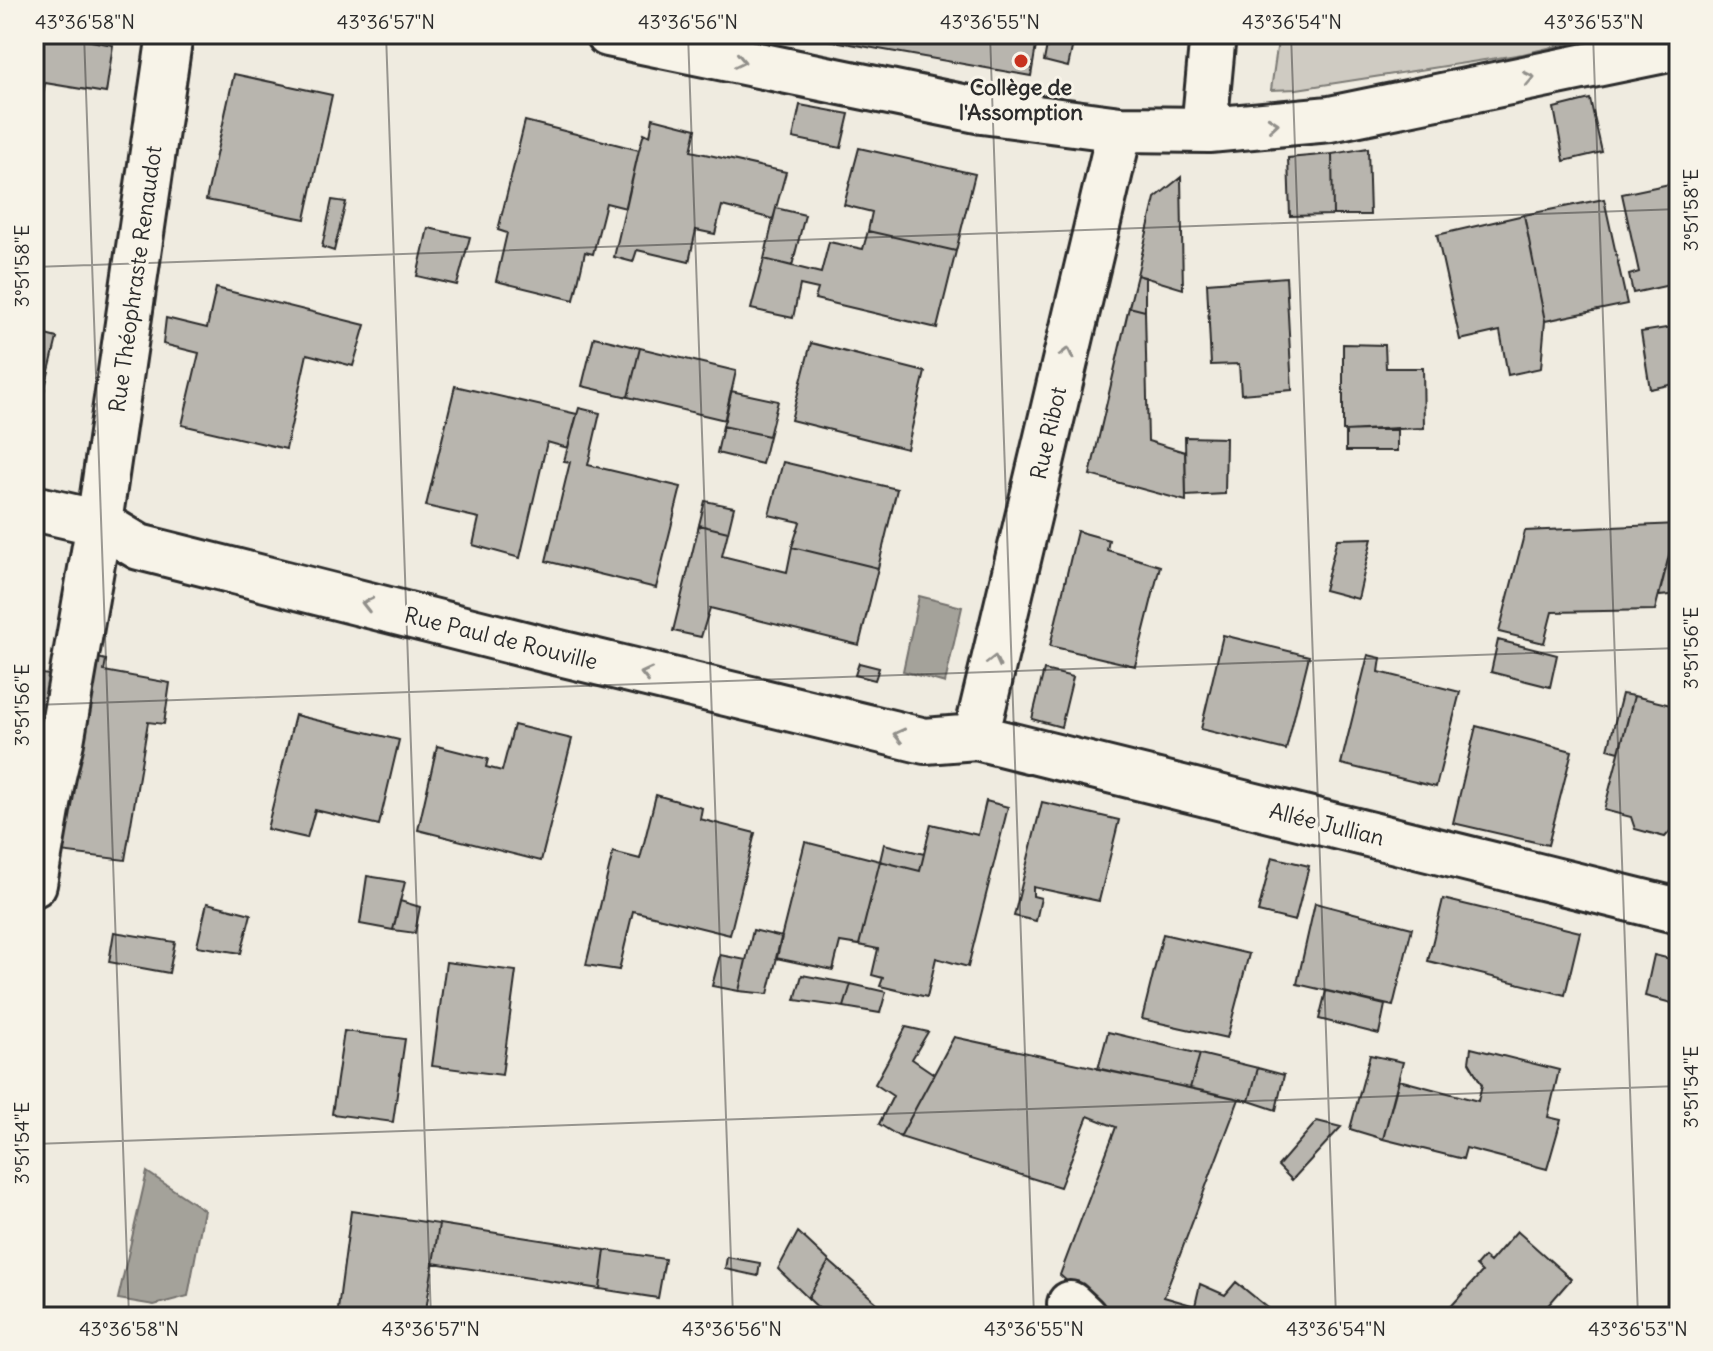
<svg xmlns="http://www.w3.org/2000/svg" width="1713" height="1351" font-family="Delius,sans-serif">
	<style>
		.green { fill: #cfcbc2; stroke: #7d7b76; stroke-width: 2 }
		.water { fill: #a4a29a; stroke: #74726e; stroke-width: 2 }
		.building { fill: #b8b5ae; stroke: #2b2b2b; stroke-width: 2 }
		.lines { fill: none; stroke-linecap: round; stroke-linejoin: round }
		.minor-casing { stroke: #2b2b2b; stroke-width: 50 }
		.minor { stroke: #f7f3e8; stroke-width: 44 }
		.oneway { stroke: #918f8a }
		.ticks { fill: none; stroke: #2b2b2b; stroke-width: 2; stroke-opacity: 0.45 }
		.poi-dot { fill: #c8321e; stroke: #f7f3e8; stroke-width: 3 }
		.labels { text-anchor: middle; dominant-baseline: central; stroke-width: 6; stroke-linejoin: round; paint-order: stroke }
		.poi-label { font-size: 22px; font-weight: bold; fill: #2b2b2b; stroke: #f7f3e8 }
		.street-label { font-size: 22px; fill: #2b2b2b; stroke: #f7f3e8 }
		.neatline { fill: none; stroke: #2b2b2b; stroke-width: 3 }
		.ticks-label { font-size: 20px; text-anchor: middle; fill: #2b2b2b }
	</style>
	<rect width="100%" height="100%" fill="#efebe0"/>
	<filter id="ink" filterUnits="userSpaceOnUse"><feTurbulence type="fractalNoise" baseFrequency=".0125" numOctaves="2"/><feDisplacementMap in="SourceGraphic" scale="16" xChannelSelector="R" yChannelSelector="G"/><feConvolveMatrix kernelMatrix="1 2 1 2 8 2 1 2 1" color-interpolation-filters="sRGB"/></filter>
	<g filter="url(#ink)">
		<path class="green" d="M1279,34H1607L1523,54L1297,89L1271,90Z"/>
		<path class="water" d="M919,596L962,607L945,683L903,671Z
			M147,1172L204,1210L188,1296L154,1305L118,1299Z"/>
		<path class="building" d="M34,34H52L113,45L106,93L45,83L39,116L34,115Z
			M794,34H1038L1031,76Z
			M1049,34H1075L1068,67L1044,61Z
			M234,74L332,95L305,219L206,200Z
			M1590,99L1602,152L1564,161L1554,108Z
			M800,105L849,114L841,148L793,138Z
			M653,118L696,129L691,151L786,172L773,219L722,206L715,234L696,230L689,262L637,250L633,262L614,257L639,150L644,133L650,136Z
			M525,121L639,150L626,208L606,203L593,254L585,252L574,300L496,281L507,233L498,230Z
			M859,148L975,174L956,251L868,231L872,212L844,205Z
			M1368,148L1370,215H1333L1332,154Z
			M1332,154L1333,215L1290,216L1288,158Z
			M1181,177L1183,289L1137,275L1155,198Z
			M1679,182V283L1633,293L1629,275L1639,272L1622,194Z
			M1604,199L1627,304L1545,321L1524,215Z
			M332,200L346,202L334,251L322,247Z
			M776,208L805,215L792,266L764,259Z
			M1524,215L1545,321L1541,368L1508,375L1500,331L1460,340L1437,235Z
			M428,228L470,237L457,285L417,276Z
			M868,231L956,251L937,328L815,299L818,289L800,285L793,318L751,309L764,259L821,273L829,242L863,249Z
			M1137,275L1145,277V311L1129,307Z
			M1286,277L1292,390L1241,394L1239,364L1211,365L1207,283Z
			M216,288L365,325L353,366L307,354L286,449L182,425L199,353L163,344L166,318L207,328Z
			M1129,307L1145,311L1148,441L1185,452L1186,501L1090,475Z
			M1679,326V383L1650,389L1641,332Z
			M34,332L57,338L34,433Z
			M594,337L640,348L628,397L582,386Z
			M811,343L925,372L907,449L791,420Z
			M1343,344L1385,345L1386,368H1423L1424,428L1343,431Z
			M640,348L736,371L725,420L628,397Z
			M455,386L577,414L568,448L547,442L520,558L473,545L479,518L426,506Z
			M731,391L778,401L769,436L723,426Z
			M579,408L600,413L588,465L681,487L656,588L546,561L570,462L564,461Z
			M723,426L769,436L762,464L717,453Z
			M1397,428V451H1346V431Z
			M1185,437L1226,438L1225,494L1186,496Z
			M783,462L897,489L878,568L792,547L800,522L769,515Z
			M705,501L734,507L728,532L699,525Z
			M1677,524L1655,610L1552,612L1544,643L1499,632L1525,531Z
			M1677,524H1679V594L1659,596Z
			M699,525L728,532L722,556L787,572L792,547L878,568L859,645L710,608L701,637L673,631Z
			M1077,531L1109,540L1107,550L1160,566L1135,666L1050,646Z
			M1372,538L1358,599L1324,590L1337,539Z
			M1223,635L1309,656L1286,750L1201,729Z
			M1498,640L1557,655L1550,687L1491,672Z
			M1368,655L1381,658L1379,672L1460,692L1436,787L1341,764Z
			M90,656L106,660L104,671L170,683L164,724L148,722L125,860L60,852Z
			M859,663L879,668L875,680L855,675Z
			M1044,670L1073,677L1061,727L1032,719Z
			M34,673L50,675L41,728H34Z
			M1622,694L1634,696L1619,752L1608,749Z
			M1634,696L1679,707V809L1673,828L1665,837L1635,829L1631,817L1604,810Z
			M295,715L399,740L379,825L315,810L307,838L267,829Z
			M514,725L572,739L541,861L418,830L437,746L488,759L486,767L502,771Z
			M1476,726L1572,751L1548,845L1453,823Z
			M656,795L702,808L700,819L755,833L730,935L633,911L619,970L586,965L613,852L640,859Z
			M986,801L1008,807L968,967L936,958L927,997L880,986L883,978L872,975L878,949L859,945L880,861L920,871L931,824L978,835Z
			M1042,802L1119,820L1099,901L1033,887V896L1041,898L1036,921L1014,916Z
			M805,842L880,861L859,945L840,942L833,970L776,958Z
			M884,844L924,854L920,871L880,861Z
			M1272,857L1309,866L1295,921L1258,912Z
			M367,876L405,882L393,930L360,924Z
			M1443,899L1580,932L1565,995L1428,961Z
			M400,901L420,907L415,933L393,930Z
			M207,903L251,914L241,953L197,946Z
			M1315,903L1412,928L1393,1006L1297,984Z
			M753,930L782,937L768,994L739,991Z
			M114,932L175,942L169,973L109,962Z
			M1163,934L1249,954L1227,1038L1142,1019Z
			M720,955L746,960L739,991L712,986Z
			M1654,955L1679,961V1005L1645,996Z
			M446,962L516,971L502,1075L432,1066Z
			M802,975L851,984L844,1007L795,1000Z
			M851,984L886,992L880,1013L844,1007Z
			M1326,991L1385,1005L1379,1034L1319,1019Z
			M906,1027L928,1032L912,1059L934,1074L900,1137L879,1124L893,1096L875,1084Z
			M344,1031L405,1039L393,1122L332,1114Z
			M1108,1032L1200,1054L1190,1088L1098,1069Z
			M954,1037L1239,1099L1164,1297L1195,1306L1200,1284L1225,1295L1236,1282L1279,1317H1107L1060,1275L1116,1127L1088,1116L1060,1187L900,1137Z
			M1471,1048L1559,1070L1548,1117L1561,1120L1547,1169L1466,1148L1463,1159L1383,1139L1399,1080L1478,1101L1482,1085L1469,1062Z
			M1200,1054L1258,1068L1249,1101L1190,1088Z
			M1370,1055L1403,1062L1383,1139L1350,1129Z
			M1258,1068L1284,1075L1276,1110L1249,1101Z
			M1317,1121L1341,1127L1292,1180L1278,1166Z
			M351,1211L439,1224L425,1317H337Z
			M439,1224L605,1250L600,1289L433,1263Z
			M1517,1231L1571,1279L1538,1317H1451L1446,1312L1482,1272L1476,1266L1484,1257L1490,1262Z
			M798,1232L829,1261L808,1298L778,1269Z
			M605,1250L665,1259L658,1298L600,1289Z
			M727,1257L760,1263L758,1276L725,1269Z
			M829,1261L893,1317H828L808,1298Z"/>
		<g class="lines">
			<defs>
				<path id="minor" d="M608,34L982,111L1120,129L1209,130L1330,119L1679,47
					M1209,130L1206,108L1213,34
					M34,508L99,523L139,547L543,649L925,741L976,737L1679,911
					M976,737L1120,129
					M34,774L53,776L61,742L99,523L170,34
					M34,884L53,776
					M1070,1304L1084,1317"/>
			</defs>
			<use href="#minor" class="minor-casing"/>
			<use href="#minor" class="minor"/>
		</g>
		<defs><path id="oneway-chevron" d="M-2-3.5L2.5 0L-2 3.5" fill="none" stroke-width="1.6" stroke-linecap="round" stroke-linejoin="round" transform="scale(2)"/></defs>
		<g class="oneway">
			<use href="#oneway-chevron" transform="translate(740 61) rotate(12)"/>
			<use href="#oneway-chevron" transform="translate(1529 78) rotate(-12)"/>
			<use href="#oneway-chevron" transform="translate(1273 124) rotate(-5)"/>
			<use href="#oneway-chevron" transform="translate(1067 353) rotate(-77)"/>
			<use href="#oneway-chevron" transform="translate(367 604) rotate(-166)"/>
			<use href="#oneway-chevron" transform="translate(994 661) rotate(-77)"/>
			<use href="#oneway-chevron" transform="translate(646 674) rotate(-167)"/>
			<use href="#oneway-chevron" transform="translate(899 735) rotate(-167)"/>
		</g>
	</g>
	<path class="ticks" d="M84,34L129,1317M386,34L431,1317M688,34L733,1317M990,34L1034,1317M1291,34L1336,1317M1593,34L1638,1317M34,267L1679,209M34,705L1679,648M34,1144L1679,1086"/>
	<circle class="poi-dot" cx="1021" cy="61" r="8"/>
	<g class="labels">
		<g class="poi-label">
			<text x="1021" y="87">Collège de<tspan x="1021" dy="25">l'Assomption</tspan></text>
		</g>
		<g class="street-label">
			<text transform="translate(135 279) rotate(-82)">Rue Théophraste Renaudot</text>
			<text transform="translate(1048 433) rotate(-77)">Rue Ribot</text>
			<text transform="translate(501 638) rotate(14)">Rue Paul de Rouville</text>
			<text transform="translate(1327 824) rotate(14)">Allée Jullian</text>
		</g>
	</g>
	<rect width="1713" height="1351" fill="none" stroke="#f7f3e8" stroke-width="88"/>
	<rect x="44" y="44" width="1625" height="1263" class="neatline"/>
	<g class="ticks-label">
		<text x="85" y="29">43°36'58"N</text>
		<text x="386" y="29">43°36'57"N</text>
		<text x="688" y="29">43°36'56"N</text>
		<text x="990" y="29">43°36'55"N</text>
		<text x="1292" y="29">43°36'54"N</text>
		<text x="1594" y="29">43°36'53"N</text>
		<text transform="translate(1691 210) rotate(-90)" y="7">3°51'58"E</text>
		<text transform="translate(22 266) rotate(-90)" y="7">3°51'58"E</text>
		<text transform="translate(1691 648) rotate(-90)" y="7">3°51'56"E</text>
		<text transform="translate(22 705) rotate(-90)" y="7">3°51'56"E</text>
		<text transform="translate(1691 1087) rotate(-90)" y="7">3°51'54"E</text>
		<text transform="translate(22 1143) rotate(-90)" y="7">3°51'54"E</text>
		<text x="129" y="1336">43°36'58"N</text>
		<text x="431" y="1336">43°36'57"N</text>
		<text x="732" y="1336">43°36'56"N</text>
		<text x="1034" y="1336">43°36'55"N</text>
		<text x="1336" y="1336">43°36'54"N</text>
		<text x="1638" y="1336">43°36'53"N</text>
	</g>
</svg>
